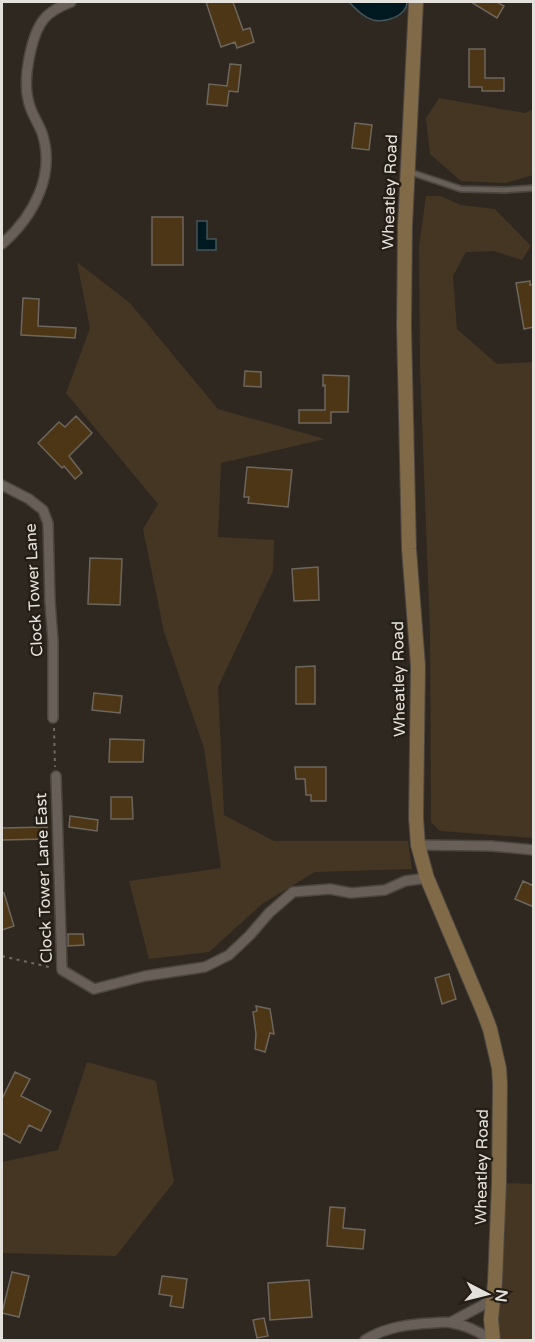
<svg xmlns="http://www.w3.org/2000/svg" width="535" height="1342" font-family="'Varela Round',sans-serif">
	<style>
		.green { fill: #443623 }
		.water { fill: #00181f; stroke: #445457; stroke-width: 1.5 }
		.building { fill: #4d3615; stroke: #6d665d; stroke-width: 1.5 }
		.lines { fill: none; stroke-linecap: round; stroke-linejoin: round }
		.service-casing { stroke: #4c4640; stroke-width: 8 }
		.minor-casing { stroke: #4c4640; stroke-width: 12 }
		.secondary-casing { stroke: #4c4640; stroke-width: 16 }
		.path { stroke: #716b65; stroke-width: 2; stroke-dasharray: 3 4.5; stroke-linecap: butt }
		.service { stroke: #686058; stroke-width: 4.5 }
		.minor { stroke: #686058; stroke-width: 9 }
		.secondary { stroke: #816a48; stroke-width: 14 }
		.labels { text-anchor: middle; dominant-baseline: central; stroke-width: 5; stroke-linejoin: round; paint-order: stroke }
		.street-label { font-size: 16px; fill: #e4e0db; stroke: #241e16 }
	</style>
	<rect width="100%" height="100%" fill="#2e2820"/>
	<path class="green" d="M439,98L525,113L533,109V175L505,183L461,181L430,154L426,118Z
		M426,196H441L461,205L495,209L531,246L522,260L493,251L466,252L453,276L457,329L497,364L533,362V838L440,831L431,822L430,633L420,367L419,246Z
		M77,262L130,303L218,409L325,439L221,463L218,537L274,540L273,571L218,687L224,815L274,841H408L412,869L315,872L262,904L209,952L149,959L129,881L221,868L204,748L164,632L143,529L158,504L66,393L90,328Z
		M87,1062L156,1081L174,1182L116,1256L2,1253V1162L58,1150Z
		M499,1183L533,1184V1340H493Z"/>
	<path class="water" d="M349,2H407C407,16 385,23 373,20C363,17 356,9 349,2Z
		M197,221H207V239H216V250H197Z"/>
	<path class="building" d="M206,2H233L243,30L250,28L254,42L237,48L235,42L221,47Z
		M471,2H497L504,6L497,18Z
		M469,49H485V78H504V91H482V87H469Z
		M230,64L241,65L238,92L229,91L227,106L207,104L209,84L227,86Z
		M355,123L372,125L369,150L352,148Z
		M152,217H183V265H152Z
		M530,281V285L534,284V327L524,329L516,283Z
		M23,298L39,299L38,326L76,328L75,338L21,335Z
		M245,371L261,372V387L244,386Z
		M323,375L349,376L348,412H331V423H299V410H325V385L323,386Z
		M76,416L92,433L69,456L82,473L75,479L64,466L62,468L38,443L59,422L65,427Z
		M247,467L292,470L288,507L248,503L249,497H244Z
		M90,558L122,559L120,605L88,604Z
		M318,567L319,600L294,601L292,569Z
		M315,666V704H296V667Z
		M94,693L122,696L120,713L92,710Z
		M110,739L144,740L143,762H109Z
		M295,767H326V801H311V795H306L305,779H296Z
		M111,797H132L133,819H111Z
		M70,816L98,820L97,831L69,827Z
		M47,827V839L2,840V828Z
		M523,881L534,886V907L515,899Z
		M2,893H4L14,926L2,930Z
		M68,934H83L84,945L68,946Z
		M449,974L456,999L442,1004L435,978Z
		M256,1006L270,1009L274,1034L270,1033L265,1052L255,1049L256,1034L253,1012L257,1011Z
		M15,1072L30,1079L21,1096L51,1111L41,1131L29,1125L20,1143L2,1133V1099Z
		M330,1207L345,1208L343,1228L365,1230L363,1249L327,1246Z
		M12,1272L29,1276L19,1317L2,1313Z
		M162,1276L187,1279L183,1308L170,1306L172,1296L159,1294Z
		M309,1280L312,1317L270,1320L268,1283Z
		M264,1318L268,1336L257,1338L253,1320Z"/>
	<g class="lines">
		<defs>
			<path id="service" d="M410,172L461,189L506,190L534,188"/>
			<path id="minor" d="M2,244C33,217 56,175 42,133C38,122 30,112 28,99C23,79 31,35 44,19C50,11 61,6 71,2
				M2,485L29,499L43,510L48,523L50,602L53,641V718
				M56,776L62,970L94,989L145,976L205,967L229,955L250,935L269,913L293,892L330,889L351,893L385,890L405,881L427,878
				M418,845L491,846L534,850
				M451,1322L483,1305L493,1295
				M365,1340C386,1327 409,1324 433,1323C439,1323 447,1321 452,1323C466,1325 481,1333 491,1340"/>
			<path id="secondary" d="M416,2L405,226L404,327L409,549L418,666L416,818L418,845L427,878L484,1013L490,1029L499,1068L500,1084L499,1183L495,1282L491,1319L493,1340"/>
		</defs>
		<use href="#service" class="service-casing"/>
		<use href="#minor" class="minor-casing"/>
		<use href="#secondary" class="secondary-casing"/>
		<path class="path" d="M54,728L55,767
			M2,956L53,968"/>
		<use href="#service" class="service"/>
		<use href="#minor" class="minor"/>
		<use href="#secondary" class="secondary"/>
	</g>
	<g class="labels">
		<g class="street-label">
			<text transform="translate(390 192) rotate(-88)">Wheatley Road</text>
			<text transform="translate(34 590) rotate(-93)">Clock Tower Lane</text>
			<text transform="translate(399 679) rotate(-91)">Wheatley Road</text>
			<text transform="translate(44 878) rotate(-92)">Clock Tower Lane East</text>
			<text transform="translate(482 1167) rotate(-89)">Wheatley Road</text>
		</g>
	</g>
	<rect width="535" height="1342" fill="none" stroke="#e4e0db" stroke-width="6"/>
	<g transform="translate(487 1294) rotate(97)" stroke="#241e16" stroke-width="4.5" paint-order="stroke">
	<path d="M0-4.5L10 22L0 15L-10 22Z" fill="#e4e0db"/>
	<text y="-9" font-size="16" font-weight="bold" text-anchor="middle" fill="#e4e0db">N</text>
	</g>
</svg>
